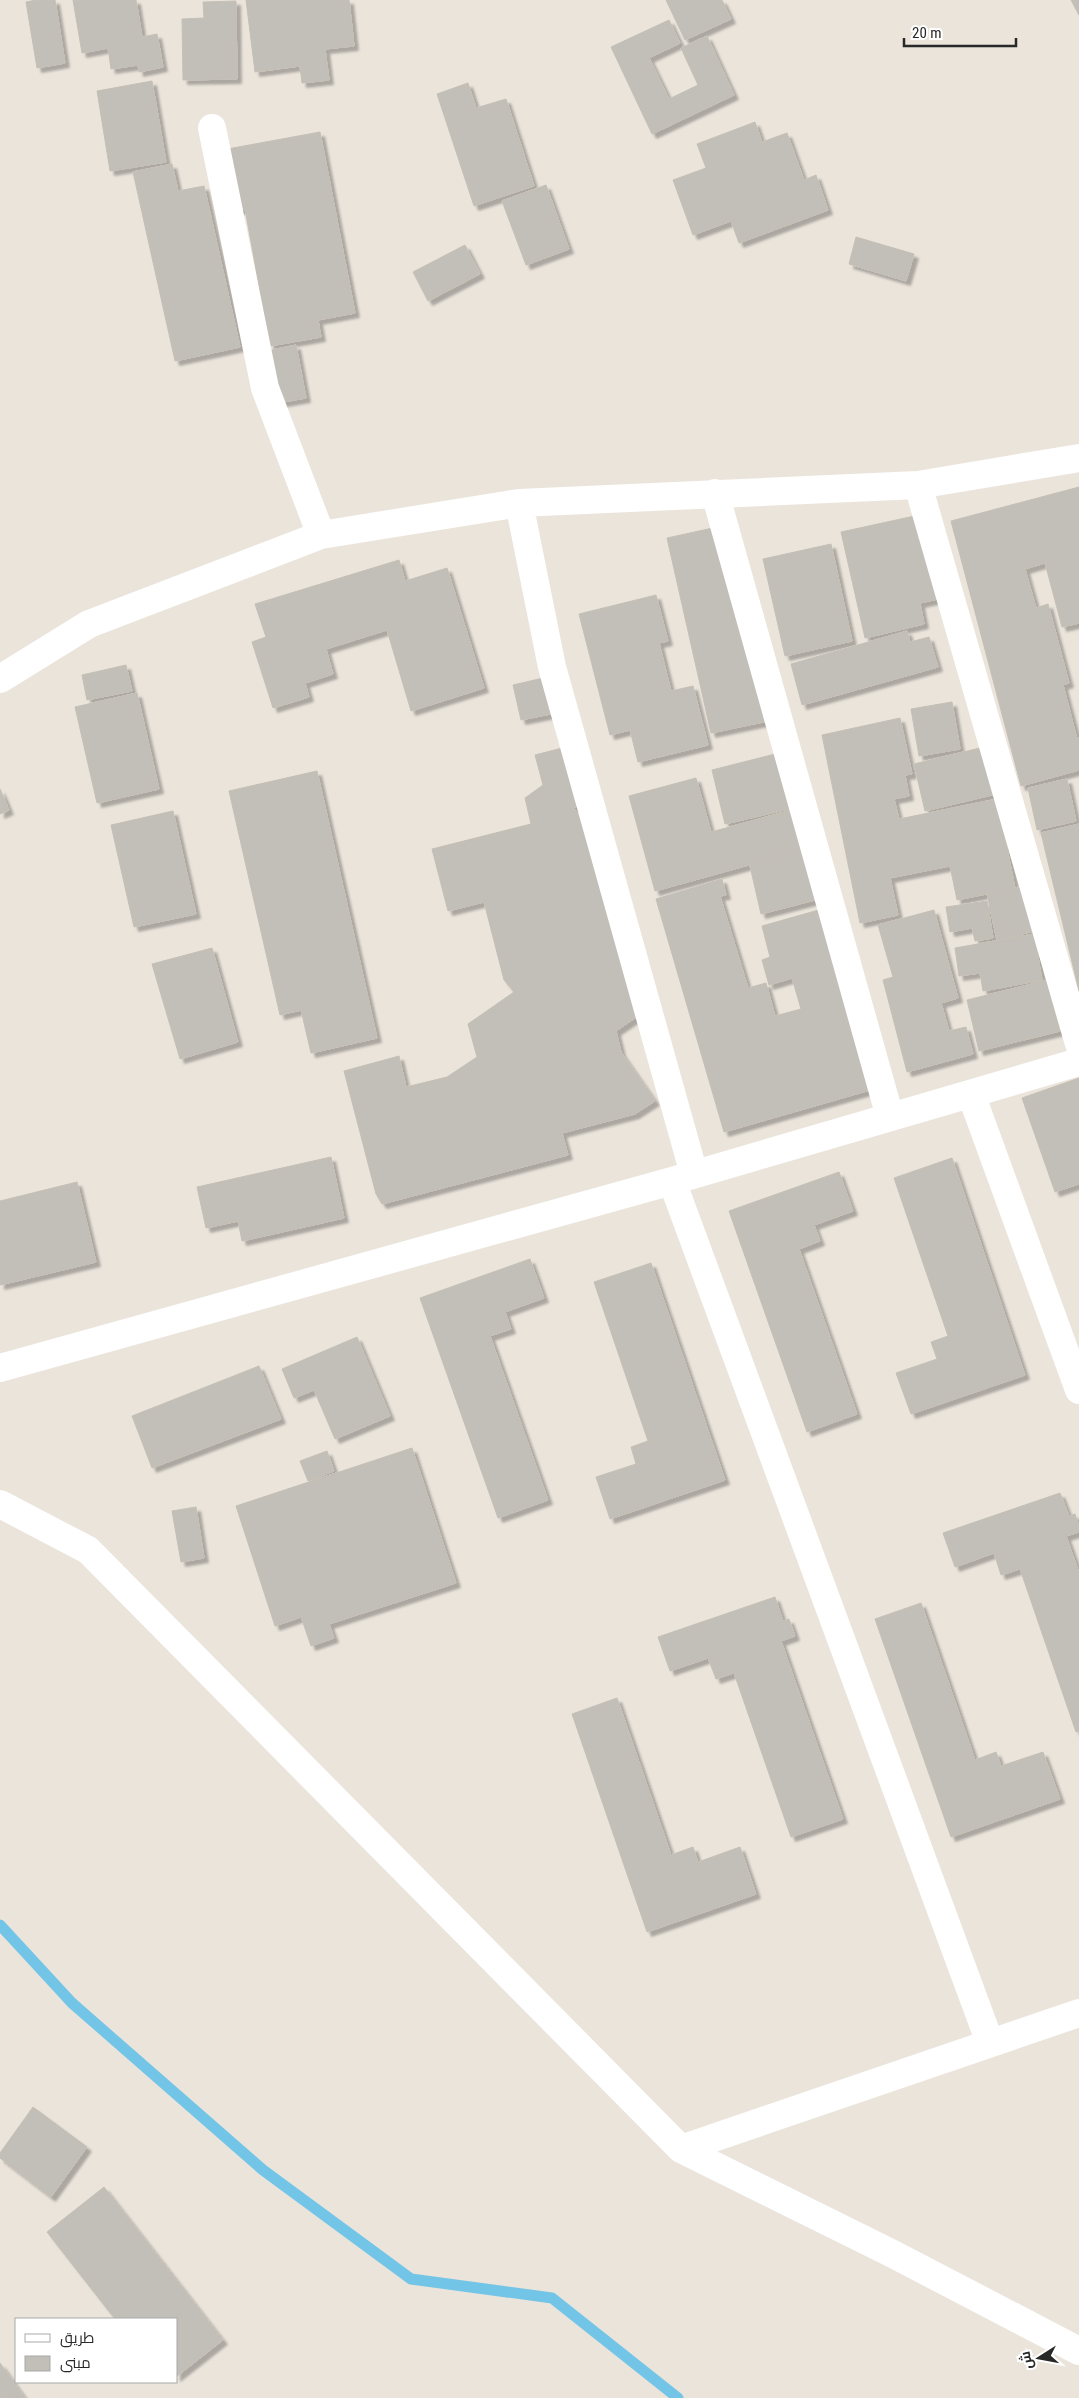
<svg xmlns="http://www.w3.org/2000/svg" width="1079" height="2398" font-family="'Roboto Condensed',Cairo,sans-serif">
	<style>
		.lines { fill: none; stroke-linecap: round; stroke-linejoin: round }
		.stream { stroke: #73c5e7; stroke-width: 11 }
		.building { fill: #c2beb8; stroke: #c5c0b5; filter: url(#shadow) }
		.minor { stroke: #fff; stroke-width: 28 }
	</style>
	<defs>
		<filter id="shadow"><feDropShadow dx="4.5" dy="4.5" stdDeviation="1" flood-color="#0004"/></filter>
	</defs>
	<rect width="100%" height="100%" fill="#eae4db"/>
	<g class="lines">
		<path class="stream" d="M0,1925L72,2003L263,2170L411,2279L552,2298L678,2398"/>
	</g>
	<path class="building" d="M36,0H55L65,63L37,68L26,2Z
		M73,0H136L142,37L157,34L163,67L139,72L138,65L111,69L108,48L82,53Z
		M246,0H349L354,46L325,49L329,80L302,83L300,66L255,72Z
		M666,0H722L731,19L685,40Z
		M1071,0H1079V15Z
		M236,1L237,79L183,80L182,19L204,18L203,2Z
		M669,20L680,43L649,58L669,99L698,85L681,48L707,36L734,95L652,134L611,47Z
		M152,81L166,162L110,171L97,91Z
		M468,83L476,108L506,99L534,186L474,206L437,94Z
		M755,122L762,142L787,133L804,180L816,175L828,210L739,243L731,221L693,235L673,180L706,168L697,144Z
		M320,132L355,313L318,320L321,337L270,346L245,209L233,211L222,150Z
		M172,164L178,191L204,186L240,347L175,361L133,172Z
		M546,185L569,249L526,265L502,201Z
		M856,237L914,254L906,281L849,264Z
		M465,245L480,274L428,301L413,272Z
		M296,345L306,398L272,404L262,352Z
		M1079,487V623L1062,627L1045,563L1025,569L1036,608L1048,604L1069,683L1063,685L1077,739L1079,738V770L1021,786L951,521Z
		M919,515L938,599L920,603L924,624L865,638L841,532Z
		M731,524L768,721L711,733L667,538Z
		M831,544L852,641L785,656L763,559Z
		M399,560L405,581L447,568L484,688L411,711L387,630L326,649L333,674L305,683L309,697L273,708L252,642L266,637L255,604Z
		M656,595L668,641L659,643L671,691L693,686L708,745L638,762L630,730L610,735L579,614Z
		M907,631L910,642L929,637L938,667L802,705L791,664Z
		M126,665L132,691L87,700L82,675Z
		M543,678L551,714L521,720L513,685Z
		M137,693L159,789L97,803L75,707Z
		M952,702L960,749L919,756L911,709Z
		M900,718L912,774L905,775L909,796L894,799L899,819L997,799L1015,888L957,900L950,866L890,878L898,915L860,923L822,735Z
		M566,747L580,804L574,808L592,834L638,1016L616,1031L621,1052L655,1101L635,1114L562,1133L568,1155L382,1204L376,1194L344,1071L399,1056L406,1087L447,1077L477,1057L468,1024L514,992L504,980L484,902L448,911L432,849L531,824L525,798L543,785L535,755Z
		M984,747L996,794L925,811L914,764Z
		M779,753L810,804L725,824L712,770Z
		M317,771L377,1038L311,1053L301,1010L280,1015L229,791Z
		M696,778L711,832L792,810L803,850L655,891L629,796Z
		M1067,779L1076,821L1037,830L1028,788Z
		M0,789L9,810L0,814Z
		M173,811L196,914L134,927L111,825Z
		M1079,824V991L1041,833Z
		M818,845L815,900L761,914L749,862Z
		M722,879L726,895L720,896L748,988L766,983L775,1016L801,1009L792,978L769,985L762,960L770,957L762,926L822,909L884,1086L724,1132L656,899Z
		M1024,886L1034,931L997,940L987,894Z
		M987,901L993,938L975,941L972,928L950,932L946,907Z
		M934,910L958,998L941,1003L949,1031L966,1027L973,1054L907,1072L883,980L893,977L878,925Z
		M1034,934L1042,980L983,991L980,973L959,976L955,948Z
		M212,948L238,1042L180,1059L152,964Z
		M1048,980L1060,1031L979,1051L967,1000Z
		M1079,1078V1184L1055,1192L1022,1098Z
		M331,1157L344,1218L242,1241L238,1221L206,1228L197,1187Z
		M952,1158L1025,1375L911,1414L896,1373L937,1359L931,1342L948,1336L894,1178Z
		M839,1172L853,1211L814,1225L820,1241L799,1249L857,1414L807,1432L729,1211Z
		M77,1182L96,1262L0,1285V1201Z
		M530,1259L544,1298L505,1312L511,1329L490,1336L548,1500L498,1518L420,1298Z
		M651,1263L725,1480L610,1519L596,1477L636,1464L631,1447L648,1441L594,1282Z
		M357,1337L390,1416L335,1439L314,1390L294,1398L282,1369Z
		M259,1366L281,1419L152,1468L132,1416Z
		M412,1448L456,1583L329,1624L334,1638L311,1646L301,1617L275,1626L236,1506Z
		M327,1451L334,1471L308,1481L300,1461Z
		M1060,1493L1069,1516L1075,1514L1079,1527V1532L1066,1536L1079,1573V1731L1076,1732L1020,1569L1001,1575L994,1553L955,1567L943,1533Z
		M196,1507L204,1558L181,1562L172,1511Z
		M775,1597L783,1621L789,1619L795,1636L781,1641L843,1819L791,1837L734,1673L716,1679L708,1658L670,1671L658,1637Z
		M921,1603L975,1760L996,1752L1001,1766L1043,1752L1060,1799L951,1837L875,1619Z
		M617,1698L671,1855L693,1847L698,1862L740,1847L756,1894L647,1932L572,1714Z
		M33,2107L87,2147L51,2197L0,2158V2153Z
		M104,2187L223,2340L176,2377V2319H115L47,2232Z
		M0,2363L25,2398H0Z"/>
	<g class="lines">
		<path class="minor" d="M212,128L265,388L321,535
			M918,485L1079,1044
			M715,493L890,1117
			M519,503L552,667L694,1174
			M0,679L89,624L321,535L519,503L918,485L1079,458
			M971,1094L1079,1390
			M672,1181L990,2043
			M0,1368L672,1181L1079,1062
			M0,1504L88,1550L681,2149L893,2254L1079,2351
			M681,2149L1079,2013"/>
	</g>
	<rect x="15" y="2318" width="162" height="65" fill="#ffffff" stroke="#a9a9a9"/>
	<rect x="25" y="2334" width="25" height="8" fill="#ffffff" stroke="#a9a9a9"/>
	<text x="60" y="2343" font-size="15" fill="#282828">طريق</text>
	<rect x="25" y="2356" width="25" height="15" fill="#c2beb8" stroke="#a9a9a9"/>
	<text x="60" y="2368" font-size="15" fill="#282828">مبنى</text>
	<g transform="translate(1039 2358) rotate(259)" stroke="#ffffff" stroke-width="4" paint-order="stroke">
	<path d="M0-4L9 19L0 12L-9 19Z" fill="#282828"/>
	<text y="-8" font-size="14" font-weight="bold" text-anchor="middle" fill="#282828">ش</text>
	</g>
	<path d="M904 38v8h112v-8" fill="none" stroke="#282828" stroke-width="2.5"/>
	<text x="912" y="38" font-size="15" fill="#282828" stroke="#ffffff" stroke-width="4" paint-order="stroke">20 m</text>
</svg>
